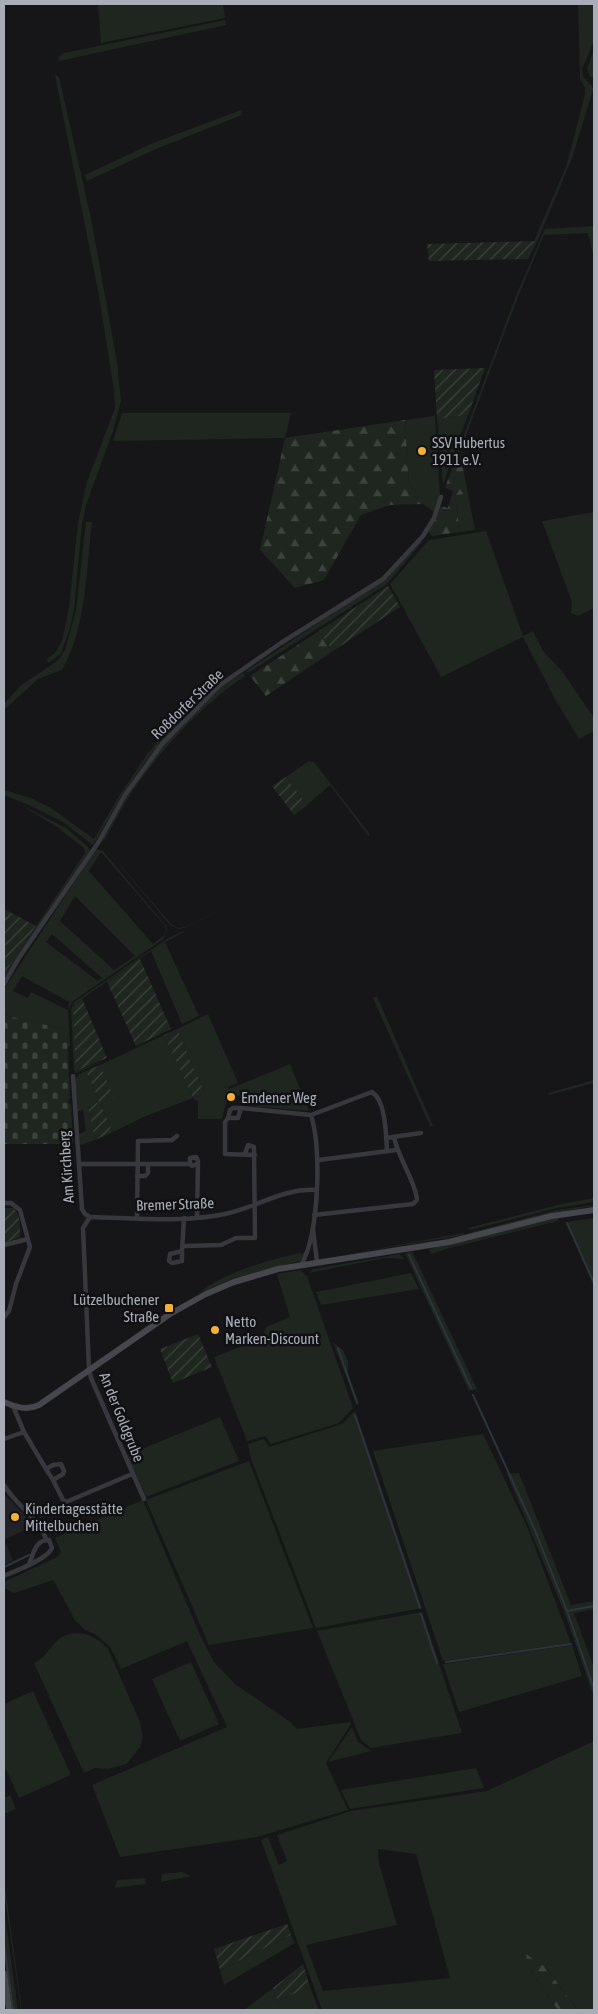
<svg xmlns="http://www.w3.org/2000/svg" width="598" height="2014" font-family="'Asap Condensed',sans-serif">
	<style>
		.built { fill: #222225 }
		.green { fill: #1e261f; fill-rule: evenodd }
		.forest { fill: url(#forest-firs) }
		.cemetery { fill: url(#cemetery-stones) }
		.garden { fill: url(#garden-furrows) }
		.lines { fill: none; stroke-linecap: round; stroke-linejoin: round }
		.stream { stroke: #2c353c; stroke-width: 2 }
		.minor { stroke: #37383d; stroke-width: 4.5 }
		.secondary { stroke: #45474d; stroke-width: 6 }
		.poi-dot { fill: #f2b134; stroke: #111113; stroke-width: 2 }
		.labels { text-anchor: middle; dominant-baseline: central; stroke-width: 5; stroke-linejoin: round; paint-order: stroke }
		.poi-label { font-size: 15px; fill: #a8adb8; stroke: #111113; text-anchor: start }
		.street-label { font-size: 15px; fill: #a8adb8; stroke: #111113 }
	</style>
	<defs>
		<pattern id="forest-firs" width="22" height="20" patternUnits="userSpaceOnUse" patternTransform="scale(1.25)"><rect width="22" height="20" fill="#1e261f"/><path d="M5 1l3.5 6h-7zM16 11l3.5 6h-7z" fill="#3c433d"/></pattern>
		<pattern id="cemetery-stones" width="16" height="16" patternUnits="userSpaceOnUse" patternTransform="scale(1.25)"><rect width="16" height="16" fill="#1e261f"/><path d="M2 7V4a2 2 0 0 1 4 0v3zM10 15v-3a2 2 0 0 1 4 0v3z" fill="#3c433d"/></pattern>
		<pattern id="garden-furrows" width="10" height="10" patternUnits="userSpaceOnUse" patternTransform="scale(1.25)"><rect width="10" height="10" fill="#1e261f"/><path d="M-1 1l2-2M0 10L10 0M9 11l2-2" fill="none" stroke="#3c433d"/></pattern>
	</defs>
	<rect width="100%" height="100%" fill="#161618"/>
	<path class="built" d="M6,1496L35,1525L4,1540V1498Z
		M4,1540L13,1560L4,1565Z"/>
	<path class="green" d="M98,4H223L225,18L101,43Z
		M578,4H594V41L582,69L583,77L592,86L593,90L572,158L537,242L534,241L567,164L585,94V88L580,79Z
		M225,20L226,25L59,61L58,57L64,53Z
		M594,50V77H590L587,69Z
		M55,75L59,77L91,218L117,362L121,401L113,431L86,505L82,523L74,610L70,628L61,654L48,663L47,659L55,653L62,641L69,607L78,523L87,482L115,408L114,390L99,296Z
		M241,110L242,115L156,149L87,181L85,175L153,143Z
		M594,226V258L588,233L544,235L519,294L460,451L459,448L517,293L545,229Z
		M122,413H291L285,438L113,441Z
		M468,415L444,482L443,484L437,419Z
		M435,416L440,495L434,512L423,504L409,482L405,420Z
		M468,494L475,530L460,532L455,495Z
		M594,512V608L578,616L571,613L572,602L542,521Z
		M86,522H92C86,571 87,626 62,670L38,679L4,710V704L20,686L57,661L65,650L76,610Z
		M486,531L523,636L533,631L543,651L562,671L594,718V731L579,739L555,699L523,637L441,677L390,584L429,540Z
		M423,541L387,584L248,673L246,671L384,579L419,542Z
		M243,673L245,676C203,704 165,745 136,786C124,803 115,821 105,839L101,842L127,796L163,745L221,686Z
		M177,719L183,720L148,758L123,794L93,845L63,822L29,805L4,795V790L31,798L51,808L94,839L119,796L148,753Z
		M309,761L314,762L369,833V837L330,785L307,805L286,777Z
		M21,805L66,828L89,848L90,851L4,981V974L85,853L84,848L57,827Z
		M103,845L171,924L178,928L185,927L240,900L184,928L179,929L170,925Z
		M96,849L103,851L166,926L167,933L162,940L73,1001L68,1010L70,1045L68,1048L67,1030L4,1015V989ZM101,852L165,926L166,934L153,944L89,871ZM75,896L135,956L114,970L60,921ZM52,934L102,978L98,981L46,942ZM22,976L69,1002L68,1010L31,992L28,998L13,991Z
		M183,931L184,932L165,942L199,1016L182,1024L151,951L73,1005L77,1071L108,1059L76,1073L74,1070L71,1009L74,1002L167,939Z
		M377,996L433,1126H430L373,998Z
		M208,1014L238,1083L228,1087L229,1089L290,1064L309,1111L250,1106V1097L228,1095L222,1119H198V1102L193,1098L146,1116L113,1132L100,1104L113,1098L100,1065L164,1035L193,1098L205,1094L177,1029Z
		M86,1071L99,1102L88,1107L95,1140L80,1145L79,1134L86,1131L83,1110L77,1112L75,1080L78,1075Z
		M594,1080V1083L549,1095L548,1093Z
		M594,1198V1202L557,1208L470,1230L468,1228L557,1205Z
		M594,1205V1206L557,1212L473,1233L472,1232L557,1210Z
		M558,1218V1221L450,1248L431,1254L429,1249Z
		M594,1218V1286L566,1222Z
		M464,1233V1235L337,1256Z
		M412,1251L477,1389L469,1391L405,1253Z
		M304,1253L300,1261L235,1278L198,1294C219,1274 275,1257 304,1253Z
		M400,1254L404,1259L384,1258L309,1273L313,1269Z
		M300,1270L307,1276L353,1408L339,1423L271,1444L265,1436L247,1441L214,1357L263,1338L266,1327L290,1317L277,1274Z
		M411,1273L419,1289L321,1305L316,1292Z
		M333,1342L343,1350L348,1361V1373L359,1404L357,1405Z
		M355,1411L422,1608L316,1628L251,1459L248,1444L264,1439L269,1447L342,1424Z
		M220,1417L239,1461L146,1497L127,1455Z
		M483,1434L528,1529L571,1643L443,1661L373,1451Z
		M249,1461L313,1628L209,1645L146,1500Z
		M519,1473L571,1605L594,1601V1609L574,1613L594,1668V1697L565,1614L507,1474Z
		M143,1500L200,1635L214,1662L235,1684L289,1721L297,1729L350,1722L351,1724L326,1763L348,1810L257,1837L120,1857L92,1785L227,1727L187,1641L121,1669L110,1647L95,1634L85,1630L75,1620L53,1580L14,1593L4,1588V1582L57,1557L61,1552L55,1538Z
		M422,1612L462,1733L371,1748L361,1740L317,1631Z
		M76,1633C89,1633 99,1639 108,1649L140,1722L143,1737L140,1747L127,1764L108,1769L95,1768L84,1773L34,1663C53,1654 51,1635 76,1633Z
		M572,1645L582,1676L459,1712L443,1664Z
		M191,1662L219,1724L180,1741L152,1679Z
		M33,1691L71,1775L19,1798L4,1765V1704Z
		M352,1727L358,1742L371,1751L328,1762Z
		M594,1741V2010H578L545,1967L527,1965L558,2010H322L261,1840L268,1837L279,1865L287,1861L277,1835L351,1811L487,1791ZM378,1849L416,1854L450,1978L323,1991L306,1945L397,1925L379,1863Z
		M476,1768L484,1788L350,1809L341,1790Z
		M10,1795L16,1809L4,1814V1798Z
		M182,1872L191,1876L161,1882L162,1874Z
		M145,1878L146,1884L115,1888L117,1880Z
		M4,1880L22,2010H21L4,1891Z
		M4,1910L6,1923L18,2010H12L4,1956Z
		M291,1935L295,1943L224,1985L220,1970Z
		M310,1987L319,2010H244L273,1988L278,2001Z"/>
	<path class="forest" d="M405,420L409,482L423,504L390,505L361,515L324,580L295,588L260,550L285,438Z
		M459,448L468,494L455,495L460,532L432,536L428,532L436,517L439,506L448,508L453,491L445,488Z
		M319,631L333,651L266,696L250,676Z
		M526,1954L545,1967L578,2010H558L527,1965Z"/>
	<path class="cemetery" d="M4,1015L67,1030L70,1098L68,1102L71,1105L73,1144H4Z"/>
	<path class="garden" d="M534,241L537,242L528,259L429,261L427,244Z
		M485,368L468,415L437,419L434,370Z
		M388,586L400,607L333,651L319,631Z
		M286,777L307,805L294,815L272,786Z
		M4,909L36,926L4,974Z
		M140,959L171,1029L136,1046L107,982Z
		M82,998L107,1058L76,1071L73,1008L75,1003Z
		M177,1029L205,1094L193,1098L164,1035Z
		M100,1065L114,1098L100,1104L113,1132L95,1140L88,1107L99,1102L86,1071Z
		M4,1208H14C21,1217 20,1227 20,1237L4,1243Z
		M198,1334L212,1367L173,1383L160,1349Z
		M287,1924L291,1935L220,1970L214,1949Z
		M303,1964L310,1987L278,2001L273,1988Z"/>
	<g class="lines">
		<path class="stream" d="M567,1223L594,1283
			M409,1255L471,1388
			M338,1348L357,1403
			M473,1395L534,1528L567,1611L594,1689
			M355,1415L420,1608
			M4,1567L29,1555
			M567,1611L594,1606
			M421,1614L437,1663
			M446,1662L571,1644
			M4,1944L13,2010"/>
		<path class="minor" d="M4,984L19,958L98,843L125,795L162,744L220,685L281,643L383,579L423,536L434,518L441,497
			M73,1076L82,1209L85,1214L90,1217
			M233,1108H241L238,1118H228L230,1110Z
			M241,1108L311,1115
			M311,1115L372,1092C386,1101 386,1135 387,1151
			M228,1118L225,1122V1154L255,1155
			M386,1138L421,1133
			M319,1160L396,1150
			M79,1164H190
			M197,1164L192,1166L190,1164V1158L196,1157L198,1161L197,1217
			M137,1176H145L148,1173V1164
			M4,1203H11L20,1210L30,1247L16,1284L9,1311L4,1317
			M314,1215L413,1204L417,1200C416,1182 398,1158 394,1137
			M90,1217L83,1228L89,1369L91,1378L144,1499
			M90,1217C134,1218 182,1223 225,1214C258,1207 282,1188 317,1190
			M137,1218L138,1141L172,1140L177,1136
			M313,1229L317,1262
			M4,1245L28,1239
			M184,1246L221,1245L236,1238H255L254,1147L248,1145L245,1154
			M182,1251V1261L172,1263L169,1261L170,1254L182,1251L184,1218
			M301,1265C319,1235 322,1148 311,1115
			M13,1406L24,1432L46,1469
			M4,1439L24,1432
			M53,1480L46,1469L53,1465L61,1464L64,1471L63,1474L53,1480L63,1500L66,1502L132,1474
			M4,1485C15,1504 40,1520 46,1539
			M4,1576C15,1571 48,1559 52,1548L49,1540C35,1540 34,1553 29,1564"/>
		<path class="secondary" d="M4,1402C16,1407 26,1411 39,1405L170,1314L206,1294L234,1282L278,1269L449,1242L552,1216L594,1210
			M4,1973L9,2010"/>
	</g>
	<g class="poi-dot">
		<circle cx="422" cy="451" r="5"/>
		<circle cx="231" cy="1097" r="5"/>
		<rect x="164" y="1303" width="10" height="10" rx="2.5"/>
		<circle cx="215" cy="1330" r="5"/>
		<circle cx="15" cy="1517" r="5"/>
	</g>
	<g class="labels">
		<g class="poi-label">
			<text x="432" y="442">SSV Hubertus<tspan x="432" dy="17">1911 e.V.</tspan></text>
			<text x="241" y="1097">Emdener Weg</text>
			<text x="159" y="1299" text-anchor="end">Lützelbuchener<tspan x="159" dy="17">Straße</tspan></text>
			<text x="225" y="1321">Netto<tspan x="225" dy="17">Marken-Discount</tspan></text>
			<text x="25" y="1508">Kindertagesstätte<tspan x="25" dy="17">Mittelbuchen</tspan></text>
		</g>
		<g class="street-label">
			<text transform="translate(187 704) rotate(-44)">Roßdorfer Straße</text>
			<text transform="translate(66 1167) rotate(-94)">Am Kirchberg</text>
			<text transform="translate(175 1204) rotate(-2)">Bremer Straße</text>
			<text transform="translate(122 1417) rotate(68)">An der Goldgrube</text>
		</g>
	</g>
	<rect width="598" height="2014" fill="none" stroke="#a8adb8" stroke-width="10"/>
</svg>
